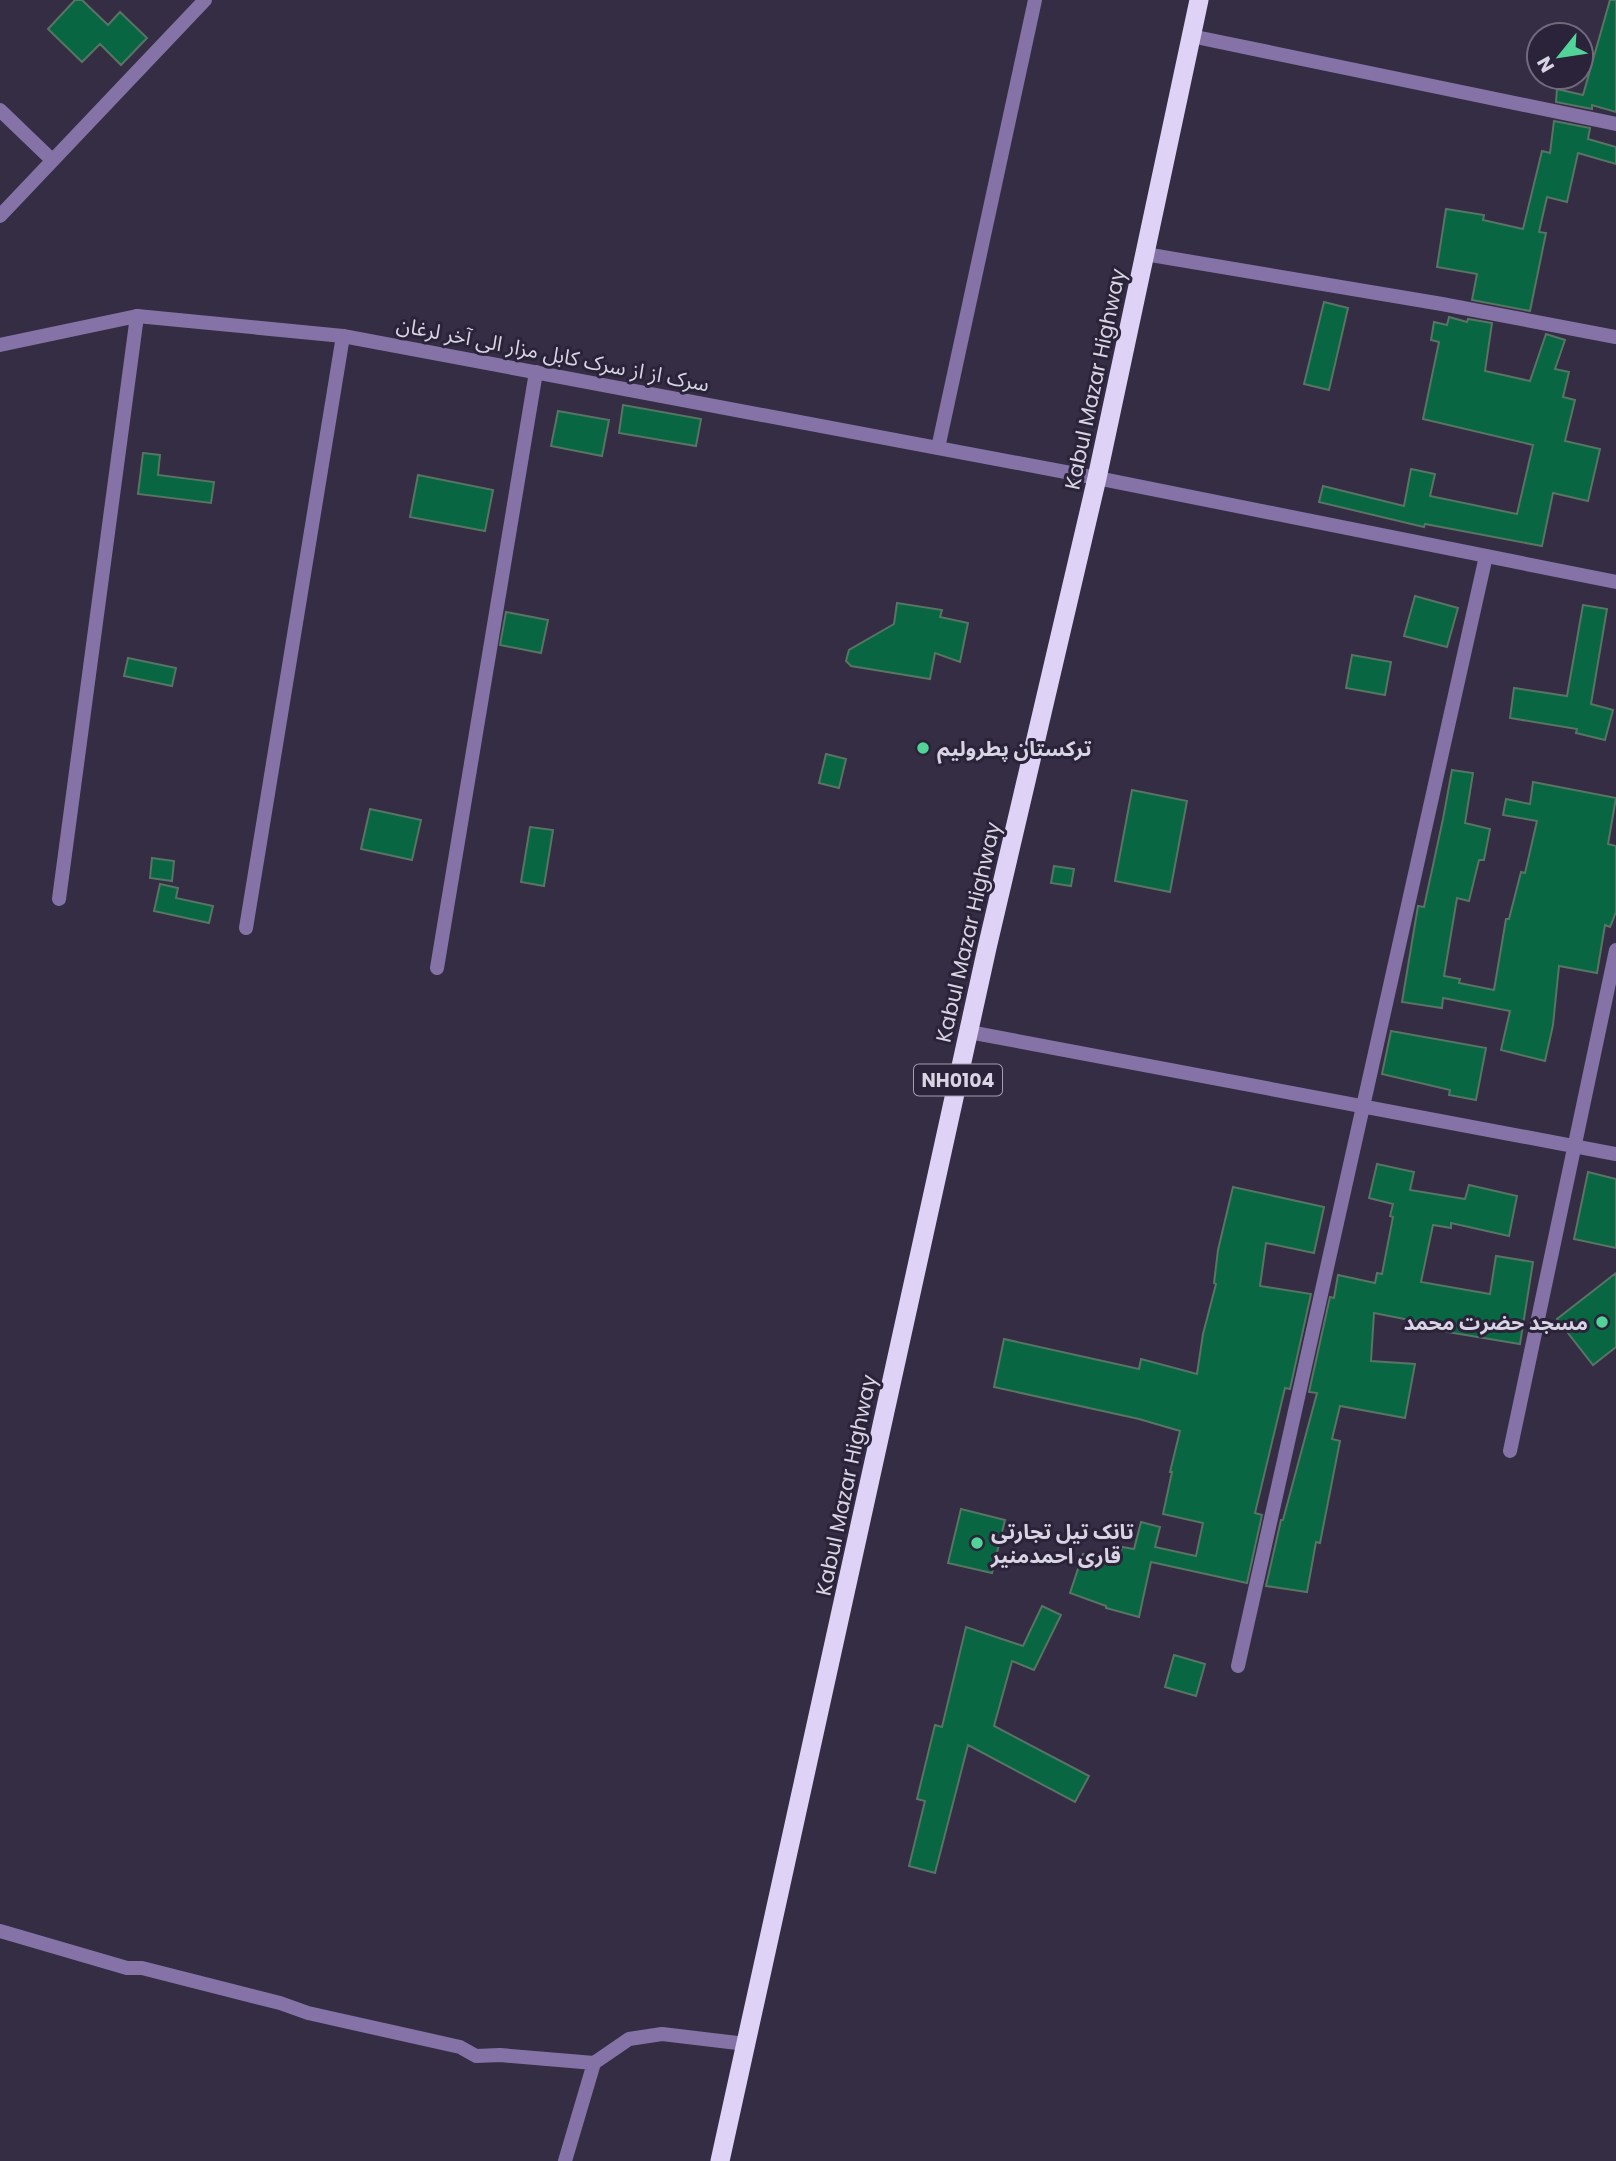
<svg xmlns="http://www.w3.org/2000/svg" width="1616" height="2161" font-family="Poppins,'Noto Sans Arabic',sans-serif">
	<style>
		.building { fill: #086642; stroke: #587464; stroke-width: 2 }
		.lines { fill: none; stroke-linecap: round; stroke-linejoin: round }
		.minor { stroke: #8573a8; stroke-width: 14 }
		.tertiary { stroke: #8573a8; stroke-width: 14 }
		.trunk { stroke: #ded3f6; stroke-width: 19 }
		.poi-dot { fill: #52d397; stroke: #2a2339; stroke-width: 2.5 }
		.labels { text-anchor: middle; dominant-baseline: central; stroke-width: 6; stroke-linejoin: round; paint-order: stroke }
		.shield { fill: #2a2339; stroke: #a49fb0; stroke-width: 2 }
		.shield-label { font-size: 19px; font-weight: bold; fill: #d8d4e3 }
		.street-label { font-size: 21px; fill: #d8d4e3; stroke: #2a2339 }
		.poi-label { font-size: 21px; font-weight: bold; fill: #d8d4e3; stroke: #2a2339; text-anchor: start }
	</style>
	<rect width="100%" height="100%" fill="#342d43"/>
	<path class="building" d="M75,0H82L108,25L120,12L147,38L121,65L100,44L82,62L48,29Z
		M1610,0H1616V112L1592,105V109L1556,102L1557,89L1583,95Z
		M1554,121L1590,128L1588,139L1616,147V164L1578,153L1567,202L1547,197L1539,232L1546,233L1530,311L1472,300L1477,274L1437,267L1446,209L1484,215L1483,220L1523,229L1542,151L1550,153Z
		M1324,302L1348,308L1329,390L1304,384Z
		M1449,317L1467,322L1468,319L1492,323L1485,371L1530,381L1546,334L1565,340L1555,369L1569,372L1563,397L1575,400L1565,441L1600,449L1588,501L1553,493L1542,546L1425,524L1424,527L1319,502L1323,486L1404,506L1411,469L1435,474L1430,496L1517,514L1533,445L1423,419L1439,342L1431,340L1434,322L1447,325Z
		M623,405L701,419L696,446L619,433Z
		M558,411L609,420L602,456L551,446Z
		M143,453L160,455L158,475L214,482L211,503L138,494Z
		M418,475L493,490L485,531L410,517Z
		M1415,596L1458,608L1447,647L1404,636Z
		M897,603L942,610L940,617L968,623L960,662L935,653L930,679L851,666L846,661L849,650L894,624Z
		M1583,605L1607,609L1591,704L1613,710L1605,740L1576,733L1577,729L1510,718L1514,688L1567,696Z
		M506,612L548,620L541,653L500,645Z
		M1352,655L1391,662L1385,695L1346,688Z
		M128,658L176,668L172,686L124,676Z
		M826,754L846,759L839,788L819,783Z
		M1452,770L1473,773L1465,823L1490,829L1484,860H1479L1469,901L1457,898L1444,976L1460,979L1459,983L1494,990L1506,919H1509L1521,872L1525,873L1537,821L1503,815L1506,799L1530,804L1533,782L1616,798L1608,844L1616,846V912L1610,927L1605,925L1597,973L1559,966L1553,1025L1545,1061L1501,1050L1510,1011L1443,998L1442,1008L1402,1002L1418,906L1424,907L1443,819Z
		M1132,790L1187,801L1170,892L1115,881Z
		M370,809L421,820L412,860L361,849Z
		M530,827L553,830L544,886L521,882Z
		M152,858L174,861L172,881L150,878Z
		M1054,866L1074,869L1071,886L1051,883Z
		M160,884L178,888L176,898L213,906L209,923L154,911Z
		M1391,1031L1486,1048L1476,1100L1449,1095L1450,1090L1382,1074Z
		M1377,1164L1414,1172L1410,1190L1465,1199L1469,1185L1517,1196L1509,1236L1451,1223V1228L1433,1225L1421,1282L1490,1294L1496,1256L1533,1262L1520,1344L1435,1330V1325L1374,1313L1371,1361L1415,1364L1405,1418L1340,1406L1332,1439L1340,1441L1320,1543L1316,1542L1307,1592L1266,1586L1281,1520H1283L1317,1393L1309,1392L1330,1297L1334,1298L1338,1275L1375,1283L1377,1273L1382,1274L1393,1217L1390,1216L1393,1204L1369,1198Z
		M1588,1172L1616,1179V1248L1574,1239Z
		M1233,1187L1324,1207L1314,1253L1266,1243L1260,1286L1311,1294L1290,1389L1285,1388L1255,1513L1262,1515L1247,1583L1151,1562L1139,1617L1106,1608V1606L1070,1593L1083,1554L1117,1565L1122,1547L1134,1549L1141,1522L1160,1527L1155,1547L1196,1556L1203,1523L1163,1514L1172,1472H1170L1180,1431L1139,1419L994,1387L1004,1339L1139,1369L1141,1359L1197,1374L1203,1334L1216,1284L1214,1283L1218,1250Z
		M1616,1273V1347L1593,1365L1557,1319Z
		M961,1509L1005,1520L992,1573L948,1563Z
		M1042,1606L1061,1615L1034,1670L1012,1661L994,1726L1089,1776L1075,1802L968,1745L935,1873L909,1866L925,1801L917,1799L935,1725L942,1727L966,1627L1023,1646Z
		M1174,1655L1205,1664L1196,1696L1165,1687Z"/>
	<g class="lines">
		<path class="minor" d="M1191,36L1616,124
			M0,110L52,160
			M0,216L205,0
			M1145,254L1442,304L1616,337
			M938,448L1035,0
			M59,899L137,316
			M246,928L343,336
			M437,968L536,372
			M969,1032L1616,1154
			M1510,1451L1616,950
			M1238,1666L1486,556
			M0,1931L127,1968H142L280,2003L308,2013L460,2047L476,2056L500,2055L594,2063L629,2039L662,2034L746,2044
			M565,2161L594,2063"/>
		<path class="tertiary" d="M0,345L137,316L343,336L1097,478L1616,582"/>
		<path class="trunk" d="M720,2161L987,948L1097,478L1199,0"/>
	</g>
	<g class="poi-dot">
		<circle cx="923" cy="748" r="7"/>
		<circle cx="1602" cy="1322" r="7"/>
		<circle cx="977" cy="1543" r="7"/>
	</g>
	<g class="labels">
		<rect class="shield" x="914" y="1064.5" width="88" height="31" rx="5"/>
		<g class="shield-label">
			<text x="958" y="1080">NH0104</text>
		</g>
		<g class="street-label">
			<text transform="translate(553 354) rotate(11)">سرک از از سرک کابل مزار الی آخر لرغان</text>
			<text transform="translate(1095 379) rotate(-78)">Kabul Mazar Highway</text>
			<text transform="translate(968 932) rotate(-77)">Kabul Mazar Highway</text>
			<text transform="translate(846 1485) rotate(-78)">Kabul Mazar Highway</text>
		</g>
		<g class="poi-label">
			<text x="937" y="748">ترکستان پطرولیم</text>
			<text x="1588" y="1322" text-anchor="end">مسجد حضرت محمد</text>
			<text x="991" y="1531">تانک تیل تجارتی<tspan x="991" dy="24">قاری احمدمنیر</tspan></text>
		</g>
	</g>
	<g transform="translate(1560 56) rotate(240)"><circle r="33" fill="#2a2339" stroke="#706a7d" stroke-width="2"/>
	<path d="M0-5L12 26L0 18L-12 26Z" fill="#52d397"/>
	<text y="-10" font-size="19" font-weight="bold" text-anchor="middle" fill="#d8d4e3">N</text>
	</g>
</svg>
